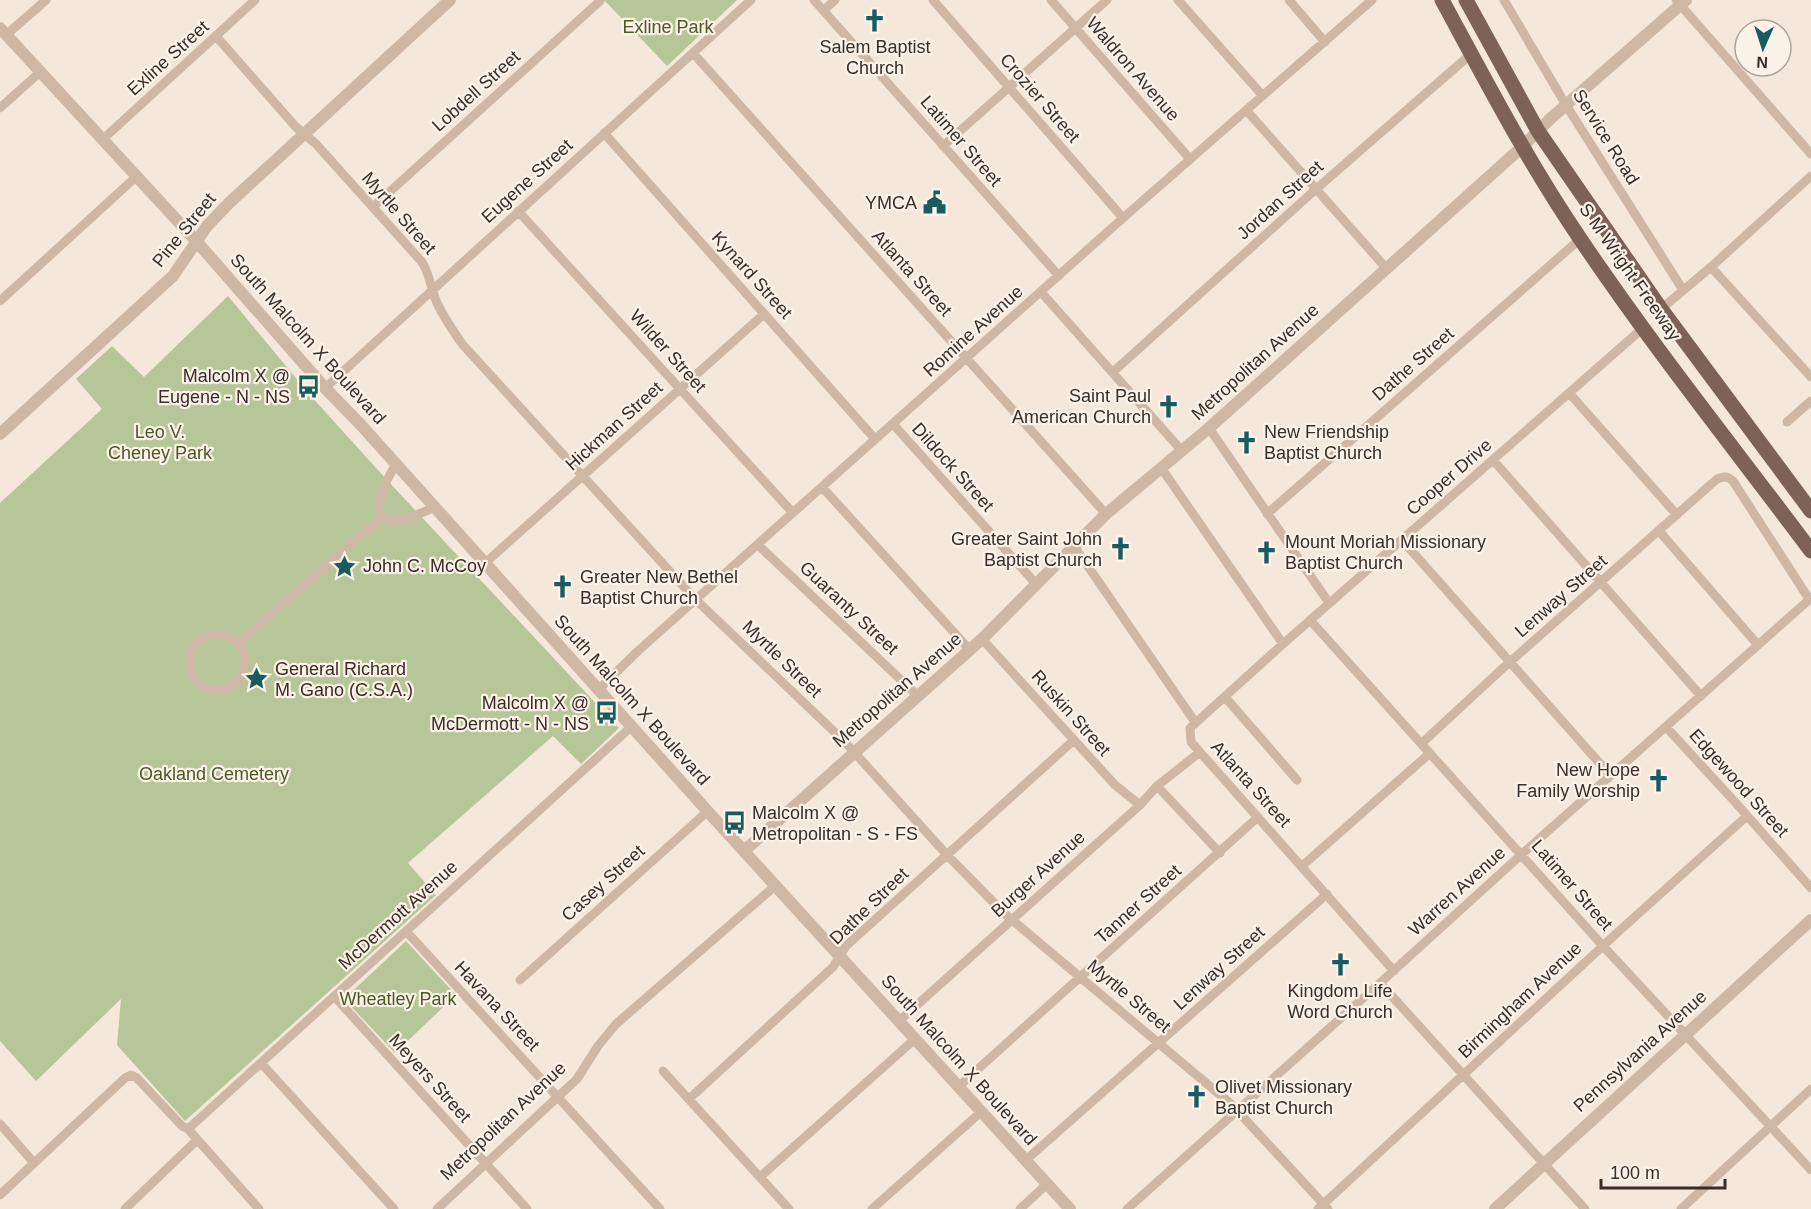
<svg xmlns="http://www.w3.org/2000/svg" width="1811" height="1209" font-family="Arial,sans-serif">
	<style>
		.green { fill: #b7c699 }
		.lines { fill: none; stroke-linecap: round; stroke-linejoin: round }
		.minor { stroke: #ceb7a5; stroke-width: 9 }
		.tertiary { stroke: #ceb7a5; stroke-width: 12 }
		.primary { stroke: #7d6357; stroke-width: 15 }
		.labels { text-anchor: middle; dominant-baseline: central; stroke-width: 4.5; stroke-linejoin: round; paint-order: stroke }
		.park-label { font-size: 18px; fill: #495a28; stroke: #fcf2e8 }
		.poi-label { font-size: 18px; fill: #392d27; stroke: #fcf2e8; text-anchor: start }
		.street-label { font-size: 18px; fill: #392d27; stroke: #fcf2e8 }
	</style>
	<rect width="100%" height="100%" fill="#f5e8db"/>
	<path class="green" d="M604,0H737L667,66Z
		M228,296L310,395L387,480L619,728L581,764L553,736L408,863L436,895L185,1121L117,1045L121,999L36,1081L0,1041V503L102,409L76,379L112,346L144,377Z
		M406,941L456,995L395,1053L344,999Z"/>
	<g class="lines">
		<path class="minor" d="M814,0L1059,276
			M933,0L1123,218
			M1051,0L1190,159
			M1178,0L1263,96
			M1289,0L1325,42
			M1504,0L1566,105L1683,290
			M1676,0L1811,154
			M824,10L835,0
			M6,35L46,0
			M216,36L295,126L316,144L422,262C430,275 431,289 437,303C444,318 453,331 463,345L696,600L844,741L947,855L1005,914L1231,1104L1328,1209
			M693,53L1106,514
			M0,108L39,73
			M1247,111L1386,268
			M604,133L875,439
			M102,140L255,0
			M943,146L1107,0
			M374,206L600,1
			M518,211L793,513
			M1711,267L1811,377
			M1041,292L1182,451
			M0,301L137,176
			M1661,309L1711,267L1811,176
			M1113,372L1315,190L1471,54
			M325,388L751,0
			M1570,394L1677,515
			M1787,422L1811,401
			M893,424L1037,585
			M1209,428L1329,603
			M1493,460L1701,696
			M396,464C387,479 375,501 381,518C399,525 418,514 435,507
			M1162,469L1283,644
			M822,487L969,649
			M1267,514L1580,239
			M1659,531L1758,645
			M1402,540L1610,775
			M758,545L917,695
			M1074,546L1195,722
			M485,563L764,314
			M1310,620L1603,946L1811,1170
			M189 662a28 28 0 1 1 56 0a28 28 0 1 1-56 0Z
			M982,639L1115,785L1140,805
			M238,643L381,518
			M598,690L638,651L1123,218L1372,0
			M1225,697L1297,780
			M1666,727L1735,802L1811,888
			M1422,743L1502,669L1717,479C1724,476 1727,476 1733,481L1809,599
			M1157,786L1220,853
			M1302,866L1430,753
			M406,931L660,1209
			M1394,971L1191,742L1190,728L1283,644L1643,328
			M520,980L708,811
			M1380,983L1585,1209
			M334,996L527,1209
			M899,1021L1140,805L1157,786L1200,752
			M261,1063L394,1209
			M663,1071L789,1209
			M958,1087L1258,817
			M689,1099L833,967L846,946L1074,740
			M0,1124L34,1163
			M188,1129L632,726
			M1026,1160L1327,894
			M760,1177L915,1039
			M0,1195L125,1078L131,1075L137,1078L182,1126L188,1129L259,1209
			M125,1209L197,1140
			M437,1209L577,1079L598,1046L616,1024L775,886
			M872,1209L981,1112
			M1020,1209L1047,1184
			M1127,1209L1380,983L1522,854L1811,598
			M1318,1209L1618,932L1747,816
			M1681,1209L1811,1089"/>
		<path class="tertiary" d="M0,28L197,242L325,388L361,425L711,815L1070,1209
			M0,434L173,276L207,226L229,203L450,0
			M744,851L982,639L1106,514L1209,428L1522,147L1550,119L1686,0
			M1495,1209L1811,920"/>
		<path class="primary" d="M1442,0C1486,81 1529,164 1581,240C1653,347 1734,448 1811,551
			M1466,0L1538,131L1661,309L1811,511"/>
	</g>
	<defs>
		<symbol id="church-bare" viewBox="-9 -9 18 18"><path d="M-1.2-6h2.4v3.5h3.3v2.4h-3.3V6h-2.4V-.1h-3.3v-2.4h3.3Z" fill="#185c60" stroke="#fcf2e8" stroke-width="2.5" paint-order="stroke"/></symbol>
		<symbol id="civic-bare" viewBox="-9 -9 18 18"><path d="M-.6-6.5H3V-4.5H.6V-3L4-1V1h2V6H-6V1h2V-1L-.6-3ZM-1.2 2.5V6h2.4V2.5Z" fill="#185c60" stroke="#fcf2e8" stroke-width="2.5" paint-order="stroke"/></symbol>
		<symbol id="bus-bare" viewBox="-9 -9 18 18"><path d="M-5-6H5V4H4V6H2V4H-2V6H-4V4H-5ZM-3.5-4V0h7V-4ZM-3.5 1.2v1.5H-2V1.2ZM2 1.2v1.5H3.5V1.2Z" fill="#185c60" stroke="#fcf2e8" stroke-width="2.5" paint-order="stroke"/></symbol>
		<symbol id="sight-bare" viewBox="-9 -9 18 18"><path d="M0-6L1.8-2.2L6-1.7L2.9 1.2L3.7 5.4L0 3.3L-3.7 5.4L-2.9 1.2L-6-1.7L-1.8-2.2Z" fill="#185c60" stroke="#fcf2e8" stroke-width="2.5" paint-order="stroke"/></symbol>
	</defs>
	<g fill-rule="evenodd">
		<use href="#church-bare" x="858" y="4" width="33" height="33"/>
		<use href="#civic-bare" x="918" y="186" width="33" height="33"/>
		<use href="#bus-bare" x="292" y="370" width="33" height="33"/>
		<use href="#church-bare" x="1152" y="390" width="33" height="33"/>
		<use href="#church-bare" x="1230" y="426" width="33" height="33"/>
		<use href="#church-bare" x="1104" y="532" width="33" height="33"/>
		<use href="#church-bare" x="1250" y="536" width="33" height="33"/>
		<use href="#sight-bare" x="328" y="550" width="33" height="33"/>
		<use href="#church-bare" x="546" y="570" width="33" height="33"/>
		<use href="#sight-bare" x="240" y="662" width="33" height="33"/>
		<use href="#bus-bare" x="590" y="696" width="33" height="33"/>
		<use href="#church-bare" x="1642" y="764" width="33" height="33"/>
		<use href="#bus-bare" x="718" y="806" width="33" height="33"/>
		<use href="#church-bare" x="1324" y="948" width="33" height="33"/>
		<use href="#church-bare" x="1180" y="1080" width="33" height="33"/>
	</g>
	<g class="labels">
		<g class="park-label">
			<text x="668" y="27">Exline Park</text>
			<text x="160" y="432">Leo V.<tspan x="160" dy="21">Cheney Park</tspan></text>
			<text x="214" y="774">Oakland Cemetery</text>
			<text x="398" y="999">Wheatley Park</text>
		</g>
		<g class="poi-label">
			<text x="875" y="47" text-anchor="middle">Salem Baptist<tspan x="875" dy="21">Church</tspan></text>
			<text x="917" y="203" text-anchor="end">YMCA</text>
			<text x="290" y="376" text-anchor="end">Malcolm X @<tspan x="290" dy="21">Eugene - N - NS</tspan></text>
			<text x="1151" y="396" text-anchor="end">Saint Paul<tspan x="1151" dy="21">American Church</tspan></text>
			<text x="1264" y="432">New Friendship<tspan x="1264" dy="21">Baptist Church</tspan></text>
			<text x="1102" y="539" text-anchor="end">Greater Saint John<tspan x="1102" dy="21">Baptist Church</tspan></text>
			<text x="1285" y="542">Mount Moriah Missionary<tspan x="1285" dy="21">Baptist Church</tspan></text>
			<text x="363" y="566">John C. McCoy</text>
			<text x="580" y="577">Greater New Bethel<tspan x="580" dy="21">Baptist Church</tspan></text>
			<text x="275" y="669">General Richard<tspan x="275" dy="21">M. Gano (C.S.A.)</tspan></text>
			<text x="589" y="703" text-anchor="end">Malcolm X @<tspan x="589" dy="21">McDermott - N - NS</tspan></text>
			<text x="1640" y="770" text-anchor="end">New Hope<tspan x="1640" dy="21">Family Worship</tspan></text>
			<text x="752" y="813">Malcolm X @<tspan x="752" dy="21">Metropolitan - S - FS</tspan></text>
			<text x="1340" y="991" text-anchor="middle">Kingdom Life<tspan x="1340" dy="21">Word Church</tspan></text>
			<text x="1215" y="1087">Olivet Missionary<tspan x="1215" dy="21">Baptist Church</tspan></text>
		</g>
		<g class="street-label">
			<text transform="translate(168 58) rotate(-42)">Exline Street</text>
			<text transform="translate(1133 69) rotate(49)">Waldron Avenue</text>
			<text transform="translate(476 91) rotate(-42)">Lobdell Street</text>
			<text transform="translate(1040 98) rotate(49)">Crozier Street</text>
			<text transform="translate(1606 137) rotate(58)">Service Road</text>
			<text transform="translate(961 141) rotate(49)">Latimer Street</text>
			<text transform="translate(527 181) rotate(-42)">Eugene Street</text>
			<text transform="translate(1280 200) rotate(-42)">Jordan Street</text>
			<text transform="translate(399 213) rotate(49)">Myrtle Street</text>
			<text transform="translate(184 230) rotate(-51)">Pine Street</text>
			<text transform="translate(1630 272) rotate(55)">S M Wright Freeway</text>
			<text transform="translate(912 273) rotate(48)">Atlanta Street</text>
			<text transform="translate(752 275) rotate(48)">Kynard Street</text>
			<text transform="translate(973 331) rotate(-42)">Romine Avenue</text>
			<text transform="translate(308 339) rotate(48)">South Malcolm X Boulevard</text>
			<text transform="translate(668 351) rotate(48)">Wilder Street</text>
			<text transform="translate(1255 362) rotate(-42)">Metropolitan Avenue</text>
			<text transform="translate(1413 364) rotate(-41)">Dathe Street</text>
			<text transform="translate(614 426) rotate(-42)">Hickman Street</text>
			<text transform="translate(953 467) rotate(48)">Dildock Street</text>
			<text transform="translate(1449 477) rotate(-41)">Cooper Drive</text>
			<text transform="translate(1561 596) rotate(-41)">Lenway Street</text>
			<text transform="translate(849 608) rotate(43)">Guaranty Street</text>
			<text transform="translate(782 659) rotate(44)">Myrtle Street</text>
			<text transform="translate(897 690) rotate(-41)">Metropolitan Avenue</text>
			<text transform="translate(632 700) rotate(48)">South Malcolm X Boulevard</text>
			<text transform="translate(1071 713) rotate(48)">Ruskin Street</text>
			<text transform="translate(1739 783) rotate(48)">Edgewood Street</text>
			<text transform="translate(1251 784) rotate(48)">Atlanta Street</text>
			<text transform="translate(1038 874) rotate(-42)">Burger Avenue</text>
			<text transform="translate(603 883) rotate(-42)">Casey Street</text>
			<text transform="translate(1572 885) rotate(49)">Latimer Street</text>
			<text transform="translate(1457 891) rotate(-42)">Warren Avenue</text>
			<text transform="translate(1138 904) rotate(-42)">Tanner Street</text>
			<text transform="translate(869 906) rotate(-44)">Dathe Street</text>
			<text transform="translate(398 915) rotate(-42)">McDermott Avenue</text>
			<text transform="translate(1219 968) rotate(-42)">Lenway Street</text>
			<text transform="translate(1129 996) rotate(40)">Myrtle Street</text>
			<text transform="translate(1520 1000) rotate(-43)">Birmingham Avenue</text>
			<text transform="translate(497 1006) rotate(47)">Havana Street</text>
			<text transform="translate(1640 1051) rotate(-42)">Pennsylvania Avenue</text>
			<text transform="translate(959 1060) rotate(48)">South Malcolm X Boulevard</text>
			<text transform="translate(430 1078) rotate(48)">Meyers Street</text>
			<text transform="translate(503 1121) rotate(-43)">Metropolitan Avenue</text>
		</g>
	</g>
	<g transform="translate(1763 48) rotate(183)"><circle r="28" fill="#fcf2e8" stroke="#aea39b" stroke-width="1.5"/>
	<path d="M0-4.5L10 22L0 15L-10 22Z" fill="#185c60"/>
	<text y="-9" font-size="16" font-weight="bold" text-anchor="middle" fill="#392d27">N</text>
	</g>
	<path d="M1601 1179v9h124v-9" fill="none" stroke="#392d27" stroke-width="3"/>
	<text x="1610" y="1179" font-size="18" fill="#392d27" stroke="#fcf2e8" stroke-width="4.5" paint-order="stroke">100 m</text>
</svg>
